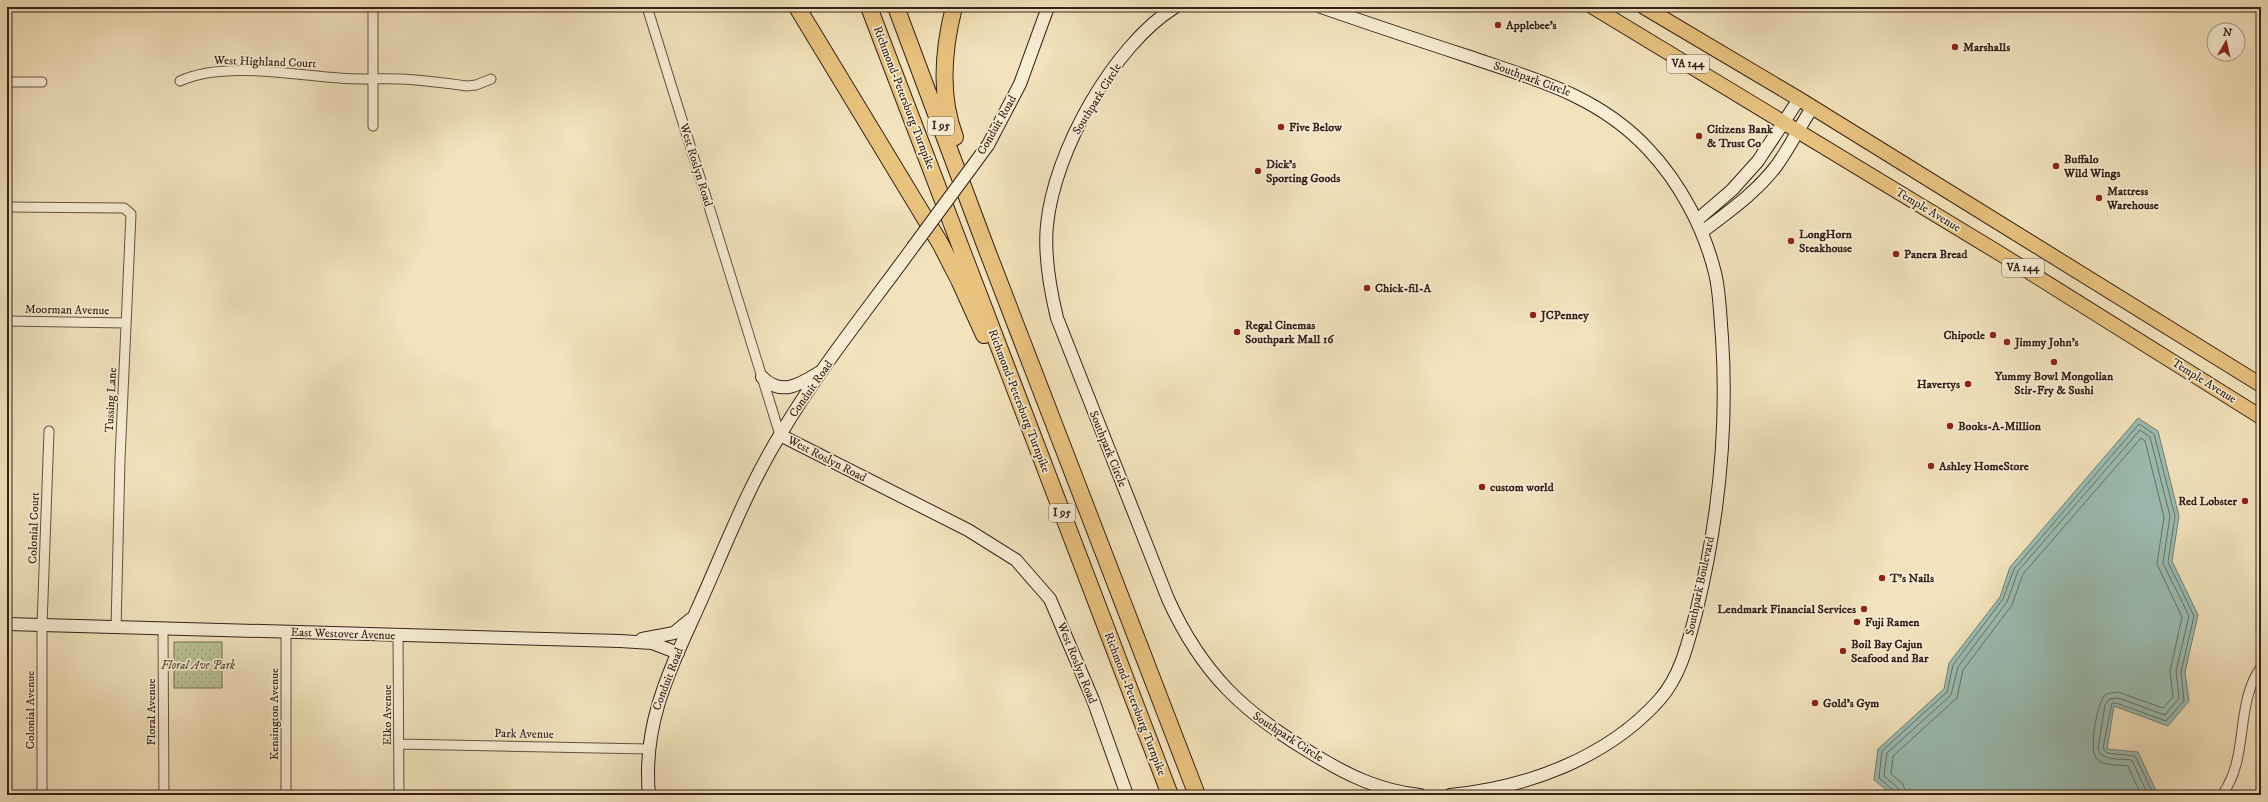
<svg xmlns="http://www.w3.org/2000/svg" width="2268" height="802" font-family="'IM FELL DW Pica',serif">
	<style>
		.park { fill: url(#park-dots); stroke: #787256 }
		.water { fill: #9bbeb4; stroke: #737f76 }
		.lines { fill: none; stroke-linecap: round; stroke-linejoin: round }
		.shore { stroke: #697066; stroke-width: 1 }
		.street-casing { stroke: #665242; stroke-width: 11 }
		.secondary-casing { stroke: #372119; stroke-width: 14 }
		.primary-casing { stroke: #372119; stroke-width: 16 }
		.highway-casing { stroke: #372119; stroke-width: 18 }
		.street { stroke: #f7edd3; stroke-width: 9 }
		.secondary { stroke: #f7edd3; stroke-width: 12 }
		.primary { stroke: #e9c27e; stroke-width: 14 }
		.highway { stroke: #e9c27e; stroke-width: 16 }
		.secondary-bridge-casing { stroke: #372119; stroke-width: 14; stroke-linecap: butt }
		.secondary-bridge { stroke: #f7edd3; stroke-width: 12 }
		.poi-dot { fill: #8f2418; stroke: #f7edd3; stroke-width: 1.5 }
		.labels { text-anchor: middle; dominant-baseline: central; stroke-width: 3.5; stroke-linejoin: round; paint-order: stroke }
		.shield { fill: #f7edd3; stroke: #715e51; stroke-width: 1 }
		.shield-label { font-size: 11px; font-weight: bold; fill: #372119 }
		.poi-label { font-size: 12px; font-weight: bold; fill: #372119; stroke: #f7edd3; text-anchor: start }
		.street-label { font-size: 12px; fill: #372119; stroke: #f7edd3 }
		.park-label { font-size: 12px; font-style: italic; fill: #5e523d; stroke: #f7edd3 }
	</style>
	<defs>
		<pattern id="park-dots" width="8" height="8" patternUnits="userSpaceOnUse"><rect width="8" height="8" fill="#b9c492"/><path d="M2 2h.1M6 6h.1" fill="none" stroke="#a0a87d" stroke-width="1.8" stroke-linecap="round"/></pattern>
	</defs>
	<rect width="100%" height="100%" fill="#f2e3bc"/>
	<filter id="stains"><feTurbulence type="fractalNoise" baseFrequency=".005" numOctaves="4"/><feColorMatrix values="0 0 0 0 .2 0 0 0 0 .09 0 0 0 0 .02 0 0 0 .5 -.17"/></filter>
	<radialGradient id="worn" r=".72"><stop offset=".6" stop-color="#630" stop-opacity="0"/><stop offset="1" stop-color="#630" stop-opacity=".3"/></radialGradient>
	<path class="park" d="M174,642H222V688H174Z"/>
	<path class="water" d="M2138,418L2158,431L2179,516L2172,561L2198,615L2185,672L2189,701L2168,726L2114,706L2107,749L2138,752L2158,795H1893L1874,780L1878,749L1944,689L1949,663L2000,597L2010,567Z"/>
	<g class="lines">
		<path class="shore" d="M1895,795L1894,791L1879,778L1882,751L1947,692L1953,665L2003,599L2014,569L2139,424L2154,434L2175,516L2168,562L2194,616L2181,672L2184,701L2166,721L2116,703H2112L2103,748L2107,753L2135,756L2154,795
			M1900,795L1898,788L1884,776L1887,753L1951,695L1958,667L2007,602L2018,571L2140,430L2150,437L2170,516L2163,563L2189,616L2176,671L2179,698L2165,715L2118,698L2109,699L2105,705L2098,748C2101,762 2121,758 2132,760L2148,795
			M1906,795L1903,784L1891,774L1893,756L1957,698L1963,670L2012,605L2023,574L2141,438L2145,441L2164,517L2157,564L2182,617L2170,671L2173,697L2163,708L2118,692L2106,694C2097,702 2088,750 2097,759C2105,767 2118,764 2128,766L2141,795"/>
		<defs>
			<path id="street" d="M373,7V126
				M647,7L780,435
				M180,81C223,61 293,75 339,78C360,80 380,78 400,79C422,80 445,83 467,86L476,85L491,79
				M7,82H42
				M7,207L124,208L131,214L120,460L116,628
				M7,321L126,323
				M163,629L164,795
				M398,636L399,795
				M399,744L648,749
				M42,795V626L49,431
				M286,795V632
				M2222,795C2250,757 2234,705 2261,667"/>
			<path id="secondary" d="M1175,7C1113,46 1054,152 1047,225C1044,255 1050,289 1057,318L1168,599C1202,674 1244,713 1313,754C1347,775 1380,791 1420,795
				M1321,7C1370,24 1418,40 1467,56C1534,79 1598,95 1648,149C1680,183 1704,228 1715,273C1720,293 1720,316 1722,337C1728,429 1718,524 1696,613C1688,643 1681,675 1660,699C1608,758 1526,788 1450,795
				M988,145L1020,84L1048,7
				M1697,220L1732,190L1758,161L1799,99
				M1702,232C1728,212 1757,192 1777,165C1790,147 1800,126 1812,108
				M762,377C781,397 801,384 820,372
				M780,435L968,530L1016,560L1050,599L1093,700L1127,795
				M7,624L620,641L652,643L678,653
				M642,639L674,633L691,619
				M649,795C642,722 671,668 700,603C725,547 748,487 780,435C819,369 868,309 913,247"/>
			<path id="primary" d="M1593,7L1999,253L2261,417
				M1644,7L1799,99L2261,385"/>
			<path id="highway" d="M797,7L940,243L959,280L984,335
				M869,7L1170,795
				M896,7L985,245L1197,795
				M954,7C943,50 939,95 955,137"/>
		</defs>
		<use href="#street" class="street-casing"/>
		<use href="#secondary" class="secondary-casing"/>
		<use href="#primary" class="primary-casing"/>
		<use href="#highway" class="highway-casing"/>
		<use href="#street" class="street"/>
		<use href="#secondary" class="secondary"/>
		<use href="#primary" class="primary"/>
		<use href="#highway" class="highway"/>
		<defs>
			<path id="secondary-bridge" d="M913,247L988,145"/>
		</defs>
		<use href="#secondary-bridge" class="secondary-bridge-casing"/>
		<use href="#secondary-bridge" class="secondary-bridge"/>
	</g>
	<g class="poi-dot">
		<circle cx="1498" cy="25" r="4"/>
		<circle cx="1955" cy="47" r="4"/>
		<circle cx="1281" cy="127" r="4"/>
		<circle cx="1699" cy="136" r="4"/>
		<circle cx="2056" cy="166" r="4"/>
		<circle cx="1258" cy="171" r="4"/>
		<circle cx="2099" cy="198" r="4"/>
		<circle cx="1791" cy="241" r="4"/>
		<circle cx="1896" cy="254" r="4"/>
		<circle cx="1367" cy="288" r="4"/>
		<circle cx="1533" cy="315" r="4"/>
		<circle cx="1237" cy="332" r="4"/>
		<circle cx="1993" cy="335" r="4"/>
		<circle cx="2007" cy="342" r="4"/>
		<circle cx="2054" cy="362" r="4"/>
		<circle cx="1968" cy="384" r="4"/>
		<circle cx="1950" cy="426" r="4"/>
		<circle cx="1931" cy="466" r="4"/>
		<circle cx="1482" cy="487" r="4"/>
		<circle cx="2245" cy="501" r="4"/>
		<circle cx="1882" cy="578" r="4"/>
		<circle cx="1864" cy="609" r="4"/>
		<circle cx="1857" cy="622" r="4"/>
		<circle cx="1843" cy="651" r="4"/>
		<circle cx="1815" cy="703" r="4"/>
	</g>
	<g class="labels">
		<g class="shield">
			<rect x="1667" y="55" width="42" height="18" rx="3"/>
			<rect x="928" y="117" width="26" height="18" rx="3"/>
			<rect x="2002" y="259" width="42" height="18" rx="3"/>
			<rect x="1049" y="504" width="26" height="18" rx="3"/>
		</g>
		<g class="shield-label">
			<text x="1688" y="64">VA 144</text>
			<text x="941" y="126">I 95</text>
			<text x="2023" y="268">VA 144</text>
			<text x="1062" y="513">I 95</text>
		</g>
		<g class="poi-label">
			<text x="1506" y="25">Applebee's</text>
			<text x="1963" y="47">Marshalls</text>
			<text x="1289" y="127">Five Below</text>
			<text x="1707" y="129">Citizens Bank<tspan x="1707" dy="14">&amp; Trust Co</tspan></text>
			<text x="2064" y="159">Buffalo<tspan x="2064" dy="14">Wild Wings</tspan></text>
			<text x="1266" y="164">Dick's<tspan x="1266" dy="14">Sporting Goods</tspan></text>
			<text x="2107" y="191">Mattress<tspan x="2107" dy="14">Warehouse</tspan></text>
			<text x="1799" y="234">LongHorn<tspan x="1799" dy="14">Steakhouse</tspan></text>
			<text x="1904" y="254">Panera Bread</text>
			<text x="1375" y="288">Chick-fil-A</text>
			<text x="1541" y="315">JCPenney</text>
			<text x="1245" y="325">Regal Cinemas<tspan x="1245" dy="14">Southpark Mall 16</tspan></text>
			<text x="1985" y="335" text-anchor="end">Chipotle</text>
			<text x="2015" y="342">Jimmy John's</text>
			<text x="2054" y="376" text-anchor="middle">Yummy Bowl Mongolian<tspan x="2054" dy="14">Stir-Fry &amp; Sushi</tspan></text>
			<text x="1960" y="384" text-anchor="end">Havertys</text>
			<text x="1958" y="426">Books-A-Million</text>
			<text x="1939" y="466">Ashley HomeStore</text>
			<text x="1490" y="487">custom world</text>
			<text x="2237" y="501" text-anchor="end">Red Lobster</text>
			<text x="1890" y="578">T's Nails</text>
			<text x="1856" y="609" text-anchor="end">Lendmark Financial Services</text>
			<text x="1865" y="622">Fuji Ramen</text>
			<text x="1851" y="644">Boil Bay Cajun<tspan x="1851" dy="14">Seafood and Bar</tspan></text>
			<text x="1823" y="703">Gold's Gym</text>
		</g>
		<g class="street-label">
			<text transform="translate(265 62) rotate(2)">West Highland Court</text>
			<text transform="translate(1532 79) rotate(20)">Southpark Circle</text>
			<text transform="translate(904 98) rotate(69)">Richmond-Petersburg Turnpike</text>
			<text transform="translate(1097 99) rotate(-58)">Southpark Circle</text>
			<text transform="translate(997 125) rotate(-60)">Conduit Road</text>
			<text transform="translate(696 165) rotate(73)">West Roslyn Road</text>
			<text transform="translate(1928 210) rotate(31)">Temple Avenue</text>
			<text transform="translate(67 310) rotate(1)">Moorman Avenue</text>
			<text transform="translate(2204 381) rotate(32)">Temple Avenue</text>
			<text transform="translate(811 389) rotate(-55)">Conduit Road</text>
			<text transform="translate(111 400) rotate(-87)">Tussing Lane</text>
			<text transform="translate(1019 401) rotate(69)">Richmond-Petersburg Turnpike</text>
			<text transform="translate(1108 449) rotate(68)">Southpark Circle</text>
			<text transform="translate(827 459) rotate(27)">West Roslyn Road</text>
			<text transform="translate(34 528) rotate(-88)">Colonial Court</text>
			<text transform="translate(1700 586) rotate(-78)">Southpark Boulevard</text>
			<text transform="translate(343 634) rotate(2)">East Westover Avenue</text>
			<text transform="translate(1077 663) rotate(68)">West Roslyn Road</text>
			<text transform="translate(668 679) rotate(-69)">Conduit Road</text>
			<text transform="translate(1135 704) rotate(69)">Richmond-Petersburg Turnpike</text>
			<text transform="translate(30 710) rotate(-90)">Colonial Avenue</text>
			<text transform="translate(151 712) rotate(-90)">Floral Avenue</text>
			<text transform="translate(274 714) rotate(-90)">Kensington Avenue</text>
			<text transform="translate(387 715) rotate(-90)">Elko Avenue</text>
			<text transform="translate(524 734) rotate(1)">Park Avenue</text>
			<text transform="translate(1288 737) rotate(33)">Southpark Circle</text>
		</g>
		<g class="park-label">
			<text x="198" y="665">Floral Ave Park</text>
		</g>
	</g>
	<rect width="2268" height="802" fill="none" stroke="#f2e3bc" stroke-width="24"/>
	<rect x="8" y="8" width="2252" height="786" fill="none" stroke="#372119" stroke-width="2"/>
	<rect x="12" y="12" width="2244" height="778" fill="none" stroke="#372119"/>
	<g transform="translate(2226 42) rotate(9)"><circle r="19" fill="#f7edd3" stroke="#aa9b89"/>
	<path d="M0-3L7 15L0 10L-7 15Z" fill="#8f2418"/>
	<text y="-6" font-size="11" font-weight="bold" text-anchor="middle" fill="#372119">N</text>
	</g>
	<rect width="100%" height="100%" filter="url(#stains)"/>
	<rect width="100%" height="100%" fill="url(#worn)"/>
</svg>
